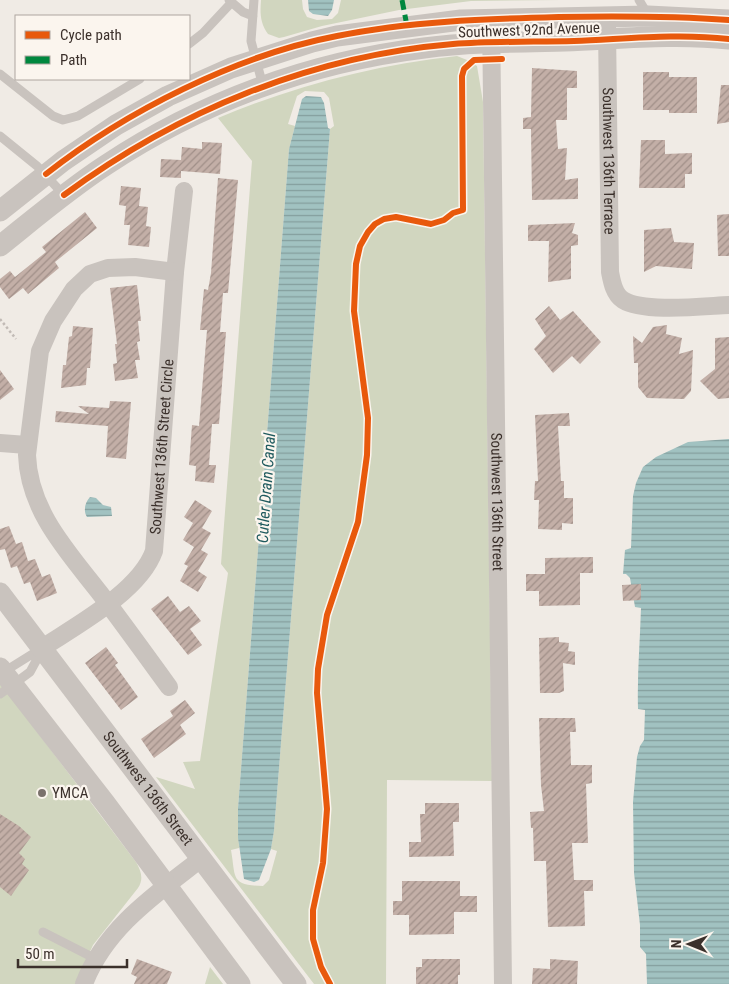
<svg xmlns="http://www.w3.org/2000/svg" width="729" height="984" font-family="'Roboto Condensed',sans-serif">
	<style>
		.green { fill: #d1d6bf; fill-rule: evenodd }
		.water { fill: url(#water-rules) }
		.building { fill: url(#building-hatch) }
		.lines { fill: none; stroke-linecap: round; stroke-linejoin: round }
		.path { stroke: #c2bbb6; stroke-width: 2.5; stroke-dasharray: 2.5 2.5; stroke-linecap: butt }
		.service { stroke: #c9c3be; stroke-width: 9 }
		.minor { stroke: #c9c3be; stroke-width: 18 }
		.tertiary { stroke: #c9c3be; stroke-width: 21 }
		.quiet { stroke: #00873e; stroke-width: 5; stroke-dasharray: 10 5; stroke-linecap: butt }
		.cycleway-casing { stroke: #fbf5ee; stroke-width: 9 }
		.cycleway { stroke: #e8590c; stroke-width: 6 }
		.poi-dot { fill: #7a716c; stroke: #fbf5ee; stroke-width: 2 }
		.labels { text-anchor: middle; dominant-baseline: central; stroke-width: 4.5; stroke-linejoin: round; paint-order: stroke }
		.street-label { font-size: 15px; fill: #3b302b; stroke: #fbf5ee }
		.poi-label { font-size: 15px; fill: #3b302b; stroke: #fbf5ee; text-anchor: start }
		.water-label { font-size: 16px; font-style: italic; fill: #1f5a5e; stroke: #fbf5ee }
	</style>
	<defs>
		<pattern id="water-rules" width="6" height="5" patternUnits="userSpaceOnUse" patternTransform="scale(1.25)"><rect width="6" height="5" fill="#a1c2c1"/><path d="M0 2.5h6" fill="none" stroke="#849e9d"/></pattern>
		<pattern id="building-hatch" width="6" height="6" patternUnits="userSpaceOnUse" patternTransform="scale(1.25)"><rect width="6" height="6" fill="#c3afa7"/><path d="M-1 1l2-2M0 6l6-6M5 7l2-2" fill="none" stroke="#a08f88"/></pattern>
	</defs>
	<rect width="100%" height="100%" fill="#f0ebe5"/>
	<path class="green" d="M261,0H302L303,9L307,17L317,20L332,19L338,13L341,0H561L471,1L399,10L322,26L284,37L279,38L268,34C260,23 260,13 261,0Z
		M457,56L467,60L477,66L483,102L492,781L387,780L386,984H314L156,777L195,789L183,762L200,761L228,573L221,564L252,161L218,118C294,86 375,65 457,56ZM305,91L324,92L329,98L334,126L330,129L274,831L271,849L277,851L269,880L263,886C230,885 236,878 231,850L239,848L238,808L289,149L295,126L288,124L297,96Z
		M0,683L136,862C141,871 144,879 138,888L93,945L75,984H0Z
		M210,967L223,984H205Z"/>
	<path class="water" d="M308,0H334L332,10L328,16L313,14L309,11Z
		M306,96L321,97L324,103L328,128L330,129L274,831L271,849L259,880L254,882L244,879L238,838V808L289,149L302,99Z
		M729,439V984H647L646,954L640,947V925L634,873L633,802L637,757L640,746L644,740L645,710L638,709C637,675 640,642 641,608L635,607L630,578L626,574H623L625,550L631,548L633,496L636,483L643,467L656,457L688,442Z
		M90,497L96,498L103,505L111,507L112,516L87,517C83,511 85,502 90,497Z"/>
	<path class="building" d="M532,68L577,71V88H567V120H556L558,149L567,148L565,180L578,178V199L532,200L531,129H523V118L531,117Z
		M643,72H669V77H697V113H669V110H643Z
		M721,85H729V122L717,124Z
		M641,140H665V154L692,153V174H685V188H639Z
		M202,142L222,143L220,174L181,171V178L160,177L161,159L181,160L182,147L202,149Z
		M218,178L238,180L228,293H223L220,332H226L219,424H212L209,465H216L214,483L195,481L196,466L189,465L192,425L199,426L207,330H200L204,289L208,290L211,273Z
		M121,186L141,188L139,206L148,207L146,226L151,227L149,247L128,245L130,225H124L126,206L119,205Z
		M85,212L97,228L55,262L59,268L28,294L23,288L9,299L0,287V279L10,271L15,277L46,252L42,247Z
		M729,214V256H718L717,215Z
		M575,223L572,233L578,235V245L571,246V279L548,282L549,241H528V225Z
		M671,228L674,242L694,243L692,269L656,266L644,272V230Z
		M137,285L141,321H138L140,341L137,342L140,360H135L138,378L115,381L113,364L117,363L115,344H117L110,288Z
		M549,306L560,320L573,311L601,342L580,364L572,356L553,373L534,349L546,336L535,319Z
		M667,325L666,334L682,338L679,354L693,350L691,391L684,399L647,398L638,387V363H634L633,336L642,343L653,327Z
		M73,326L93,328L90,368H87L86,385L61,388L63,365H66L69,337L72,336Z
		M729,337V398L718,399L700,381L715,369V338Z
		M0,370L14,389L0,400Z
		M110,401L131,402L126,459L106,457L108,426L55,422L56,411L89,414L78,406L109,408Z
		M569,413L570,426H558L561,481H564V498H573V524L562,523V530L538,529L539,500H534L535,481H538L535,415Z
		M195,500L212,511L202,528L211,533L201,550L208,554L198,571L207,577L198,592L180,581L188,566L184,564L194,547L183,540L193,523L184,517Z
		M9,526L16,544L22,542L28,561L35,559L42,577L50,574L57,593L37,601L30,582L24,584L17,566L11,568L5,549L0,550V529Z
		M593,557V573H580V605L539,606V591H526V574H545V558Z
		M641,584V600L623,601L622,585Z
		M168,596L180,612L189,606L201,621L190,629L202,645L188,655L151,609Z
		M559,637V642L569,643L568,651L575,652V665L563,663L564,691L559,693H540L539,638Z
		M106,647L118,663L115,665L138,697L121,710L85,663Z
		M185,700L195,713L180,725L186,734L154,758L141,739L173,716L170,711Z
		M539,718H575L576,732H570L571,765H592V783L586,784L588,843H572L574,880H593V891H584L585,926L548,927L546,861H534L533,828H531L530,812L544,811L541,785Z
		M425,803H459V822H453L454,856L409,857V842H421L420,814H425Z
		M0,814L19,826L31,837L19,853L25,859L22,864L29,870L11,896L0,887Z
		M402,881H460V896H477V912H454V934L409,935V915H393V901H402Z
		M137,959L172,972L167,984H134L137,977L131,974Z
		M422,959H460V975H458V984H416V967H422Z
		M550,959L578,961L577,984H532L533,968L550,969Z"/>
	<g class="lines">
		<path class="path" d="M0,319L16,339"/>
		<path class="service" d="M229,0L243,12L253,16
			M254,0L251,41L263,86
			M639,0L648,15
			M189,44L203,33L232,2
			M0,74L53,116L63,120L78,116L140,79
			M0,136L37,166L64,195
			M2,673L42,648
			M0,694L30,672L42,650
			M43,932L96,959"/>
		<g class="minor">
			<path id="s1" d="M491,18L503,984"/>
			<path id="s2" d="M607,27L610,272C612,282 614,294 623,300C643,313 705,306 729,305"/>
			<path d="M0,443L27,445"/>
			<path id="s3" d="M42,648C77,625 140,591 154,551L175,272L184,191"/>
			<path d="M169,687C148,658 127,629 106,601C72,556 29,514 27,455L40,351L53,321L74,289L90,274L108,268L135,267L175,272"/>
			<path d="M84,984C105,928 156,894 202,858"/>
		</g>
		<g class="tertiary">
			<path d="M0,211L63,161L116,125L168,96L231,68L312,42L337,36L461,20L648,16L729,20"/>
			<path d="M0,246C35,218 69,189 106,165C201,102 310,62 424,48C470,42 518,42 565,41C619,39 674,33 729,39"/>
			<path id="s4" d="M0,593L296,984"/>
			<path d="M0,668L105,803L240,984"/>
		</g>
		<path class="quiet" d="M402,0L407,26"/>
		<defs>
			<path id="cycleway" d="M46,174C125,112 237,55 337,36C410,21 485,19 559,17C616,16 672,16 729,20
				M64,195C178,111 311,56 453,44C493,41 534,42 574,41C626,39 677,33 729,39
				M330,984L321,967L313,939V910L323,863L327,809L317,693L318,669L327,615L358,522L367,455L368,418L354,311L356,264L360,246L368,232L375,224L384,219L396,217L431,224L444,220L453,213L463,210L462,76L464,69L474,60L502,59"/>
		</defs>
		<use href="#cycleway" class="cycleway-casing"/>
		<use href="#cycleway" class="cycleway"/>
	</g>
	<circle class="poi-dot" cx="42" cy="793" r="5"/>
	<g class="labels">
		<g class="street-label">
			<text transform="translate(529 30) rotate(-2)">Southwest 92nd Avenue</text>
			<text stroke="none"><textPath href="#s2" startOffset="134">Southwest 136th Terrace</textPath></text>
			<text stroke="none"><textPath href="#s3" startOffset="255">Southwest 136th Street Circle</textPath></text>
			<text stroke="none"><textPath href="#s1" startOffset="484">Southwest 136th Street</textPath></text>
			<text stroke="none"><textPath href="#s4" startOffset="245">Southwest 136th Street</textPath></text>
		</g>
		<g class="poi-label">
			<text x="52" y="793">YMCA</text>
		</g>
		<g class="water-label">
			<text transform="translate(266 488) rotate(-86)">Cutler Drain Canal</text>
		</g>
	</g>
	<rect x="15" y="15" width="175" height="65" fill="#fbf5ee" stroke="#aea6a0"/>
	<rect x="25" y="31" width="25" height="8" fill="#e8590c" stroke="#aea6a0"/>
	<text x="60" y="40" font-size="15" fill="#3b302b">Cycle path</text>
	<rect x="25" y="56" width="25" height="8" fill="#00873e" stroke="#aea6a0"/>
	<text x="60" y="65" font-size="15" fill="#3b302b">Path</text>
	<g transform="translate(689 944) rotate(271)" stroke="#fbf5ee" stroke-width="4" paint-order="stroke">
	<path d="M0-4L9 19L0 12L-9 19Z" fill="#3b302b"/>
	<text y="-8" font-size="14" font-weight="bold" text-anchor="middle" fill="#3b302b">N</text>
	</g>
	<path d="M18 959v8h109v-8" fill="none" stroke="#3b302b" stroke-width="2.5"/>
	<text x="25" y="959" font-size="15" fill="#3b302b" stroke="#fbf5ee" stroke-width="4" paint-order="stroke">50 m</text>
</svg>
